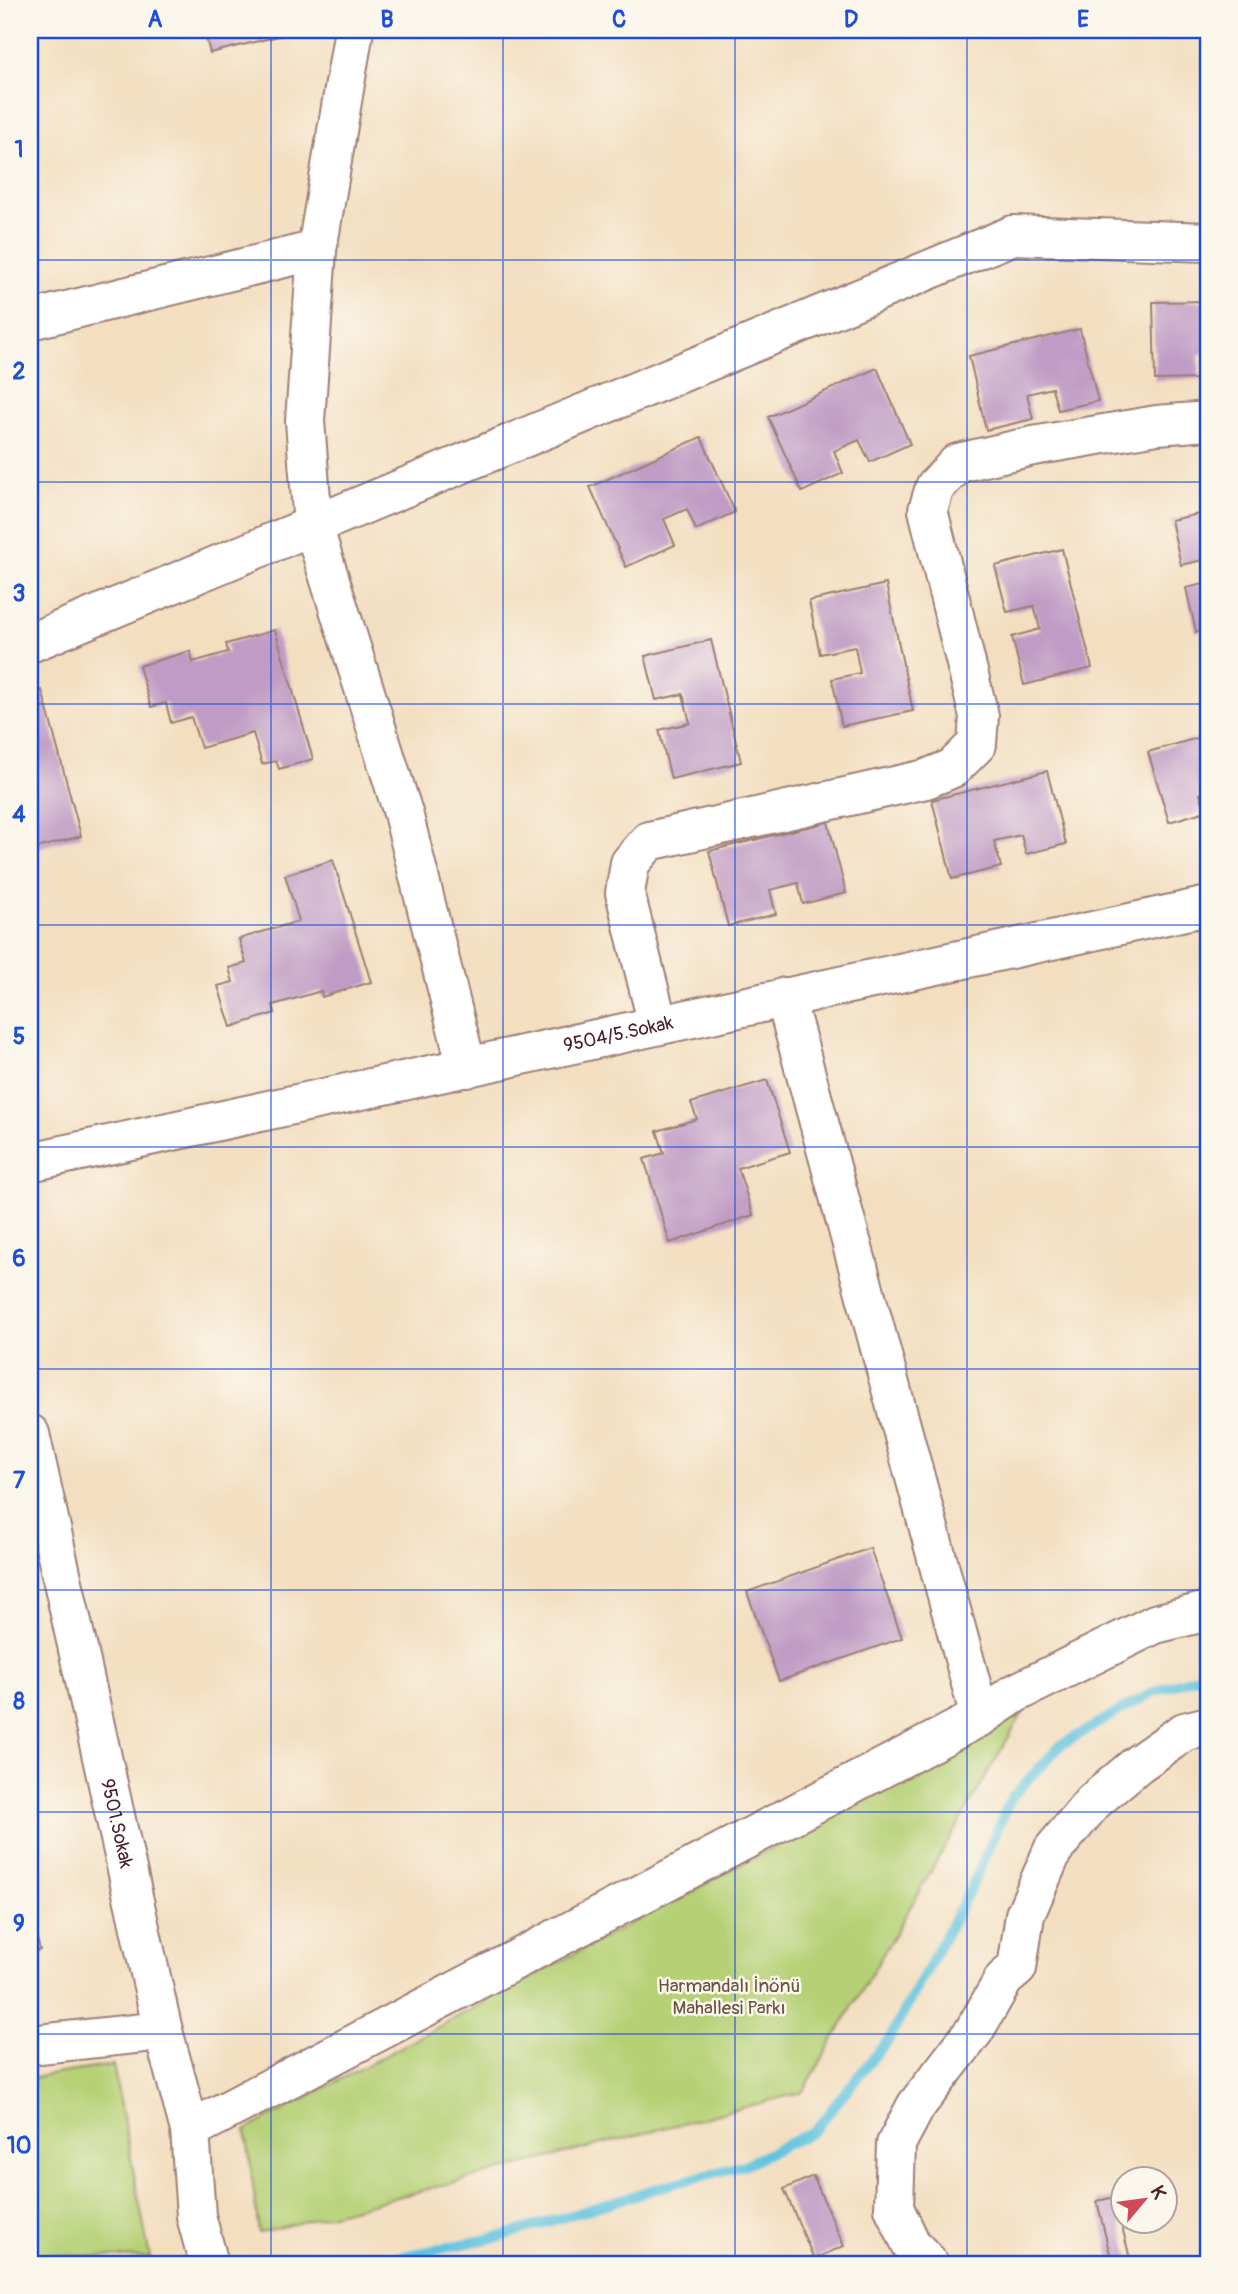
<svg xmlns="http://www.w3.org/2000/svg" width="1238" height="2294" font-family="Pangolin,sans-serif">
	<style>
		.green { fill: #b5d075; stroke: #807850; stroke-width: 2 }
		.lines { fill: none; stroke-linecap: round; stroke-linejoin: round }
		.stream { stroke: #60c3de; stroke-width: 10 }
		.building { fill: #c09bc5 }
		.minor-casing { stroke: #9e7e76; stroke-width: 42 }
		.minor { stroke: #fff; stroke-width: 38 }
		.grid { fill: none; stroke: #1d4ed8; stroke-width: 2; stroke-opacity: 0.55 }
		.labels { text-anchor: middle; dominant-baseline: central; stroke-width: 5; stroke-linejoin: round; paint-order: stroke }
		.street-label { font-size: 19px; fill: #4a1f2b; stroke: #fbf7ec }
		.park-label { font-size: 19px; fill: #6a5441; stroke: #fbf7ec }
		.neatline { fill: none; stroke: #1d4ed8; stroke-width: 2.5 }
		.grid-label { font-size: 23px; text-anchor: middle; font-weight: bold; fill: #1d4ed8 }
	</style>
	<rect width="100%" height="100%" fill="#fbf7ec"/>
	<filter id="ink" filterUnits="userSpaceOnUse"><feTurbulence type="fractalNoise" baseFrequency=".0143" numOctaves="2"/><feDisplacementMap in="SourceGraphic" scale="14" xChannelSelector="R" yChannelSelector="G"/><feConvolveMatrix kernelMatrix="1 2 1 2 8 2 1 2 1" color-interpolation-filters="sRGB"/></filter>
	<filter id="wash" filterUnits="userSpaceOnUse"><feTurbulence type="fractalNoise" baseFrequency=".00686" numOctaves="4" result="noise"/><feDisplacementMap in="SourceGraphic" scale="28" xChannelSelector="R" yChannelSelector="G"/><feGaussianBlur stdDeviation="1.57" result="paint"/><feColorMatrix in="noise" values="0 0 0 0 0 0 0 0 0 0 0 0 0 0 0 0 0 1.4 0 .05"/><feComposite in="paint" operator="in"/></filter>
	<g filter="url(#wash)">
		<rect width="100%" height="100%" fill="#f3dec0"/>
		<path class="green" d="M1022,1714L803,2092L259,2233L246,2130Z
			M113,2065L150,2258L30,2254V2078Z"/>
		<g class="lines">
			<path class="stream" d="M326,2264L394,2258L503,2236L661,2187L744,2165L814,2131L891,2036L972,1886L1011,1798L1061,1745L1151,1693L1208,1673"/>
		</g>
		<g id="blocks">
			<path class="building" d="M204,30H299V31L210,53Z
				M1208,301V354H1199V379L1155,380L1153,302Z
				M1080,329L1098,401L1058,410L1052,388L1027,394L1033,419L986,430L969,356Z
				M877,368L910,444L870,462L859,440L834,451L843,473L802,492L768,417Z
				M701,437L735,512L696,530L687,509L664,519L675,545L626,567L590,487Z
				M1208,512V559L1181,565L1171,520Z
				M1062,549L1092,668L1024,685L1012,637L1040,629L1034,606L1007,612L995,566Z
				M1208,583V629L1196,632L1186,588Z
				M886,584L913,711L842,726L832,679L860,673L855,647L820,654L809,601Z
				M275,630L313,759L279,769L276,761L262,764L253,733L201,748L191,717L171,723L166,703L151,707L139,666L190,651L193,662L228,652L226,644Z
				M711,640L741,762L671,779L659,730L690,723L683,694L656,700L645,656Z
				M42,690L81,836L30,850V693Z
				M1208,735V791L1200,794L1206,811L1169,822L1148,752Z
				M1047,771L1066,844L1026,854L1021,835L994,841L1001,867L952,879L932,800Z
				M828,822L846,893L803,904L798,883L770,890L776,914L728,926L709,851Z
				M333,860L371,982L322,997L321,991L273,1005L275,1013L231,1027L218,986L233,982L229,968L246,963L239,939L299,921L285,875Z
				M767,1080L790,1152L738,1168L753,1215L670,1243L644,1159L664,1153L657,1131L697,1119L691,1103Z
				M870,1548L902,1638L779,1681L747,1592Z
				M30,1814L39,1840L30,1844Z
				M30,1912L40,1950L30,1953Z
				M813,2176L844,2246L814,2259L784,2189Z
				M1115,2197L1130,2259L1112,2263L1097,2201Z"/>
		</g>
	</g>
	<g filter="url(#ink)">
		<use href="#blocks" fill-opacity="0" stroke="#9e7e76" stroke-width="2"/>
		<g class="lines">
			<defs>
				<g id="minor">
					<path d="M354,30L317,250L305,421L313,526L403,813L467,1068"/>
					<path d="M30,320L317,250"/>
					<path d="M30,643L1013,235L1208,242"/>
					<path d="M785,997L980,1717"/>
					<path d="M658,1025L625,893L630,863L649,841L926,779L953,768L977,744L979,716L928,510L935,487L958,463L1033,446L1157,425L1208,421"/>
					<path id="s1" d="M30,1162L1208,906"/>
					<path id="s2" d="M30,1434L163,2031L190,2130L196,2216L209,2264"/>
					<path d="M30,2045L163,2031"/>
					<path d="M190,2130L980,1717L1014,1694L1155,1624L1208,1611"/>
					<path d="M929,2264L911,2244L894,2208L896,2144L916,2106L974,2031L1004,1979L1017,1968L1025,1915L1053,1850L1093,1802L1138,1764L1184,1732L1208,1726"/>
				</g>
			</defs>
			<use href="#minor" class="minor-casing"/>
			<use href="#minor" class="minor"/>
		</g>
	</g>
	<path class="grid" d="M271,30V2264M503,30V2264M735,30V2264M967,30V2264M30,260H1208M30,482H1208M30,704H1208M30,925H1208M30,1147H1208M30,1369H1208M30,1590H1208M30,1812H1208M30,2034H1208"/>
	<g class="labels">
		<g class="street-label">
			<text stroke="none"><textPath href="#s1" startOffset="602">9504/5.Sokak</textPath></text>
			<text stroke="none"><textPath href="#s2" startOffset="399">9501.Sokak</textPath></text>
		</g>
		<g class="park-label">
			<text x="729" y="1986">Harmandalı İnönü<tspan x="729" dy="22">Mahallesi Parkı</tspan></text>
		</g>
	</g>
	<rect width="1238" height="2294" fill="none" stroke="#fbf7ec" stroke-width="77"/>
	<g transform="translate(1144 2200) rotate(61)"><circle r="33" fill="#fbf7ec" stroke="#b4a19f" stroke-width="2"/>
	<path d="M0-5L12 26L0 18L-12 26Z" fill="#d1495b"/>
	<text y="-10" font-size="19" font-weight="bold" text-anchor="middle" fill="#4a1f2b">K</text>
	</g>
	<rect x="38" y="38" width="1162" height="2218" class="neatline"/>
	<g class="grid-label">
		<text x="155" y="27">A</text>
		<text x="387" y="27">B</text>
		<text x="619" y="27">C</text>
		<text x="851" y="27">D</text>
		<text x="1083" y="27">E</text>
		<text x="19" y="157">1</text>
		<text x="19" y="379">2</text>
		<text x="19" y="601">3</text>
		<text x="19" y="822">4</text>
		<text x="19" y="1044">5</text>
		<text x="19" y="1266">6</text>
		<text x="19" y="1488">7</text>
		<text x="19" y="1709">8</text>
		<text x="19" y="1931">9</text>
		<text x="19" y="2153">10</text>
	</g>
</svg>
